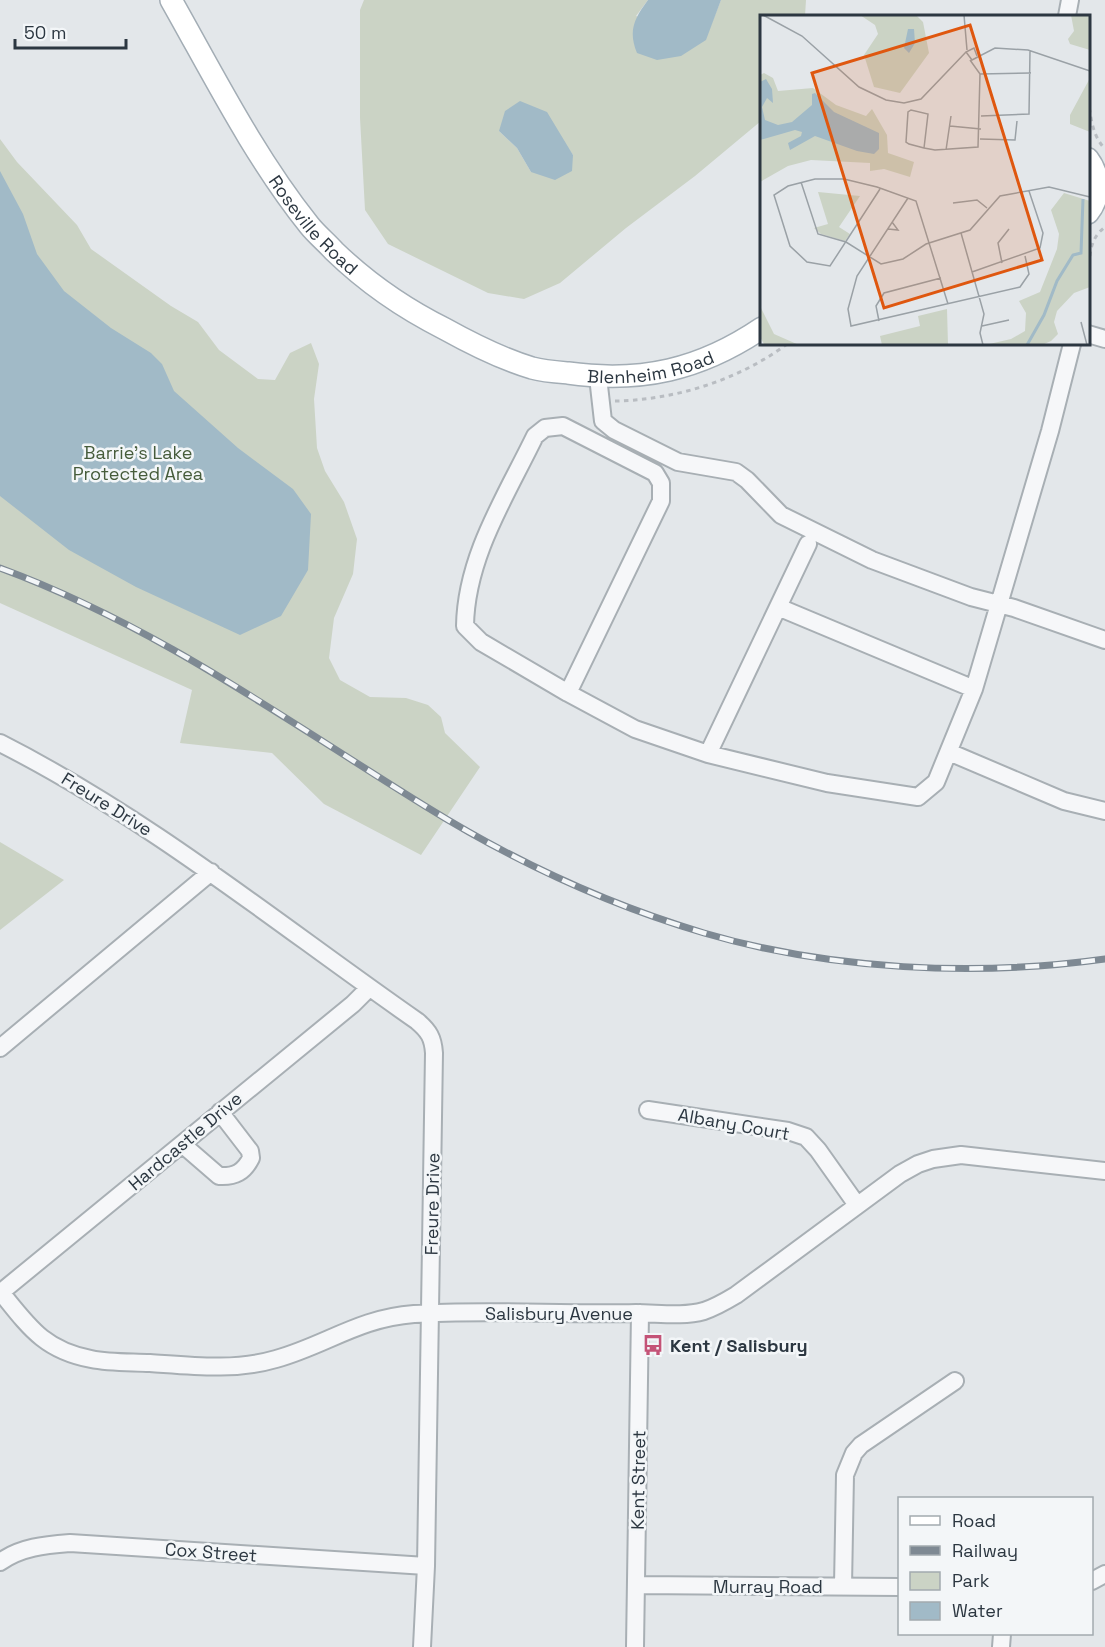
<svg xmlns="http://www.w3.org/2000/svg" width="1105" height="1647" font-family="'Space Grotesk',sans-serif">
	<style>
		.green { fill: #cbd3c5; fill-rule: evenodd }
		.water { fill: #a1bac7 }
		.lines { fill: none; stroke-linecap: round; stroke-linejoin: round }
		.minor-casing { stroke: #a8afb4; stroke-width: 20 }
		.major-casing { stroke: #a3adb5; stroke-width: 24 }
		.path { stroke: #b9bdc2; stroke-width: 3; stroke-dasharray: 4.5 4.5; stroke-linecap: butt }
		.minor { stroke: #f6f7f9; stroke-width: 16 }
		.major { stroke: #fff; stroke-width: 21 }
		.rail-casing { stroke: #7e8993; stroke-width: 7 }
		.rail { stroke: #f3f6f8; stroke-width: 4.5; stroke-dasharray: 14; stroke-linecap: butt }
		.labels { text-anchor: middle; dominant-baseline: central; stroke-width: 5; stroke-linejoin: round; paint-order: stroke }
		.street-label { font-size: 18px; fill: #2c3741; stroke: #f3f6f8 }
		.park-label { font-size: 18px; fill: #465c3b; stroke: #f3f6f8 }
		.poi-label { font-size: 18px; font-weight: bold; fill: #2c3741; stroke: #f3f6f8; text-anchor: start }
		.inset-river { fill: none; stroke: #a1bac7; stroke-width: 3 }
		.inset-road { fill: none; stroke: #9aa1a6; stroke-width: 1.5 }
		.view { fill: #df570f; fill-opacity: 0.15; stroke: #df570f; stroke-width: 3 }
		.inset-edge { fill: none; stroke: #2c3741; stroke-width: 3 }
	</style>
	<rect width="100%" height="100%" fill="#e3e7ea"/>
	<path class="green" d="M364,0H648L636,16L705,40L721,0H806L805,16H762L761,121L695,176L626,228L560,283L524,299L488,293L388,244L365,210L360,118V10ZM499,131L563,141L573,155L531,172L517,148Z
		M0,139L17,162L77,225L91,249L171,306L198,322L219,350L258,379L275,380L290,353L311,343L319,364L314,399L317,448L325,471L344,502L357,539L353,574L334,618L329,658L340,680L370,697L406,698L428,705L441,717L445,733L480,767L421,855L324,804L272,753L180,743L192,690L0,603Z
		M0,842L64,880L0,930Z"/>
	<path class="water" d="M648,0H721L706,40L681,56L657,60L637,53C628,31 634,19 648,0Z
		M520,101L547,112L573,155L572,171L555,180L531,172L517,148L499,131L505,111Z
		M0,171L23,214L37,254L64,291L111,328L151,353L162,364L174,391L238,448L293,489L311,514L308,570L281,616L240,635L136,587L69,550L0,496Z"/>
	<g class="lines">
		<defs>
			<path id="minor" d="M1067,16L1070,0
				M1088,334L1105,339
				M598,377L603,421L614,430L678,462L736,472L747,480L781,515L872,560L971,597L1014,608L1105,640
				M778,607L974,689
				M568,693L661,501V483L655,473L563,426L545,428L535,436C506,496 466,557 465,626L481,642L568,693L635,729L708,754L827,783L918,797L936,782L974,689L1050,431L1072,344
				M0,743C150,819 279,925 417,1021C429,1031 433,1038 434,1053L426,1566L422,1647
				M949,752L1064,801L1105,811
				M708,754L808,544
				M0,1048L211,872
				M648,1110L788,1131L806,1137L818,1150L857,1205
				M182,1144L219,1176C235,1177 244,1172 251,1158L250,1151L220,1112
				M0,1291C29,1327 44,1350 91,1359C110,1363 131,1362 150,1363C193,1366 235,1371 276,1359C326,1345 359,1318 414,1314C487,1309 562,1315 636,1313C658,1313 682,1317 704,1311C716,1307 726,1301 736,1295L900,1174L918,1164L933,1159L961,1155L1105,1171
				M0,1293L353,1004L369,988
				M0,1562C21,1547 45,1545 70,1543L426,1566
				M1092,1581L1105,1574
				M636,1585L900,1587
				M843,1586L845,1475L854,1453L861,1445L955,1381
				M635,1647L640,1313
				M1001,1647L1002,1634"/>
			<g id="major">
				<path id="s1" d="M171,0C214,76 254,156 309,225C316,234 326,242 334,251C367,283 403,308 445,329C472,344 502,359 532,368C543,371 556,372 568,373C641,383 700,370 762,328"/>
				<path d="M1088,159C1100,175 1101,197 1088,213"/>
			</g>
		</defs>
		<use href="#minor" class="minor-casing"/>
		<use href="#major" class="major-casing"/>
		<path class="path" d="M1088,99C1091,118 1092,135 1105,149
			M1088,274C1091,255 1088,240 1105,227
			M615,401C675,400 739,380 787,344"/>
		<use href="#minor" class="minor"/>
		<use href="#major" class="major"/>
		<defs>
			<path id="rail" d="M0,568C157,626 284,719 425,806C512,860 606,904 704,933C830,970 976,977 1105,959"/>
		</defs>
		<use href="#rail" class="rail-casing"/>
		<use href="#rail" class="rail"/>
	</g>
	<defs>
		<symbol id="bus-bare" viewBox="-9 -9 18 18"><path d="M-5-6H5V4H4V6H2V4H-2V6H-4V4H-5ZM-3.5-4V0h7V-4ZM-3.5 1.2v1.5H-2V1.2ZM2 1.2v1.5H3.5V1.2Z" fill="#c45377" stroke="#f3f6f8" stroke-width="2.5" paint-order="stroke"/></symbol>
	</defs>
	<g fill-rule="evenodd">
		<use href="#bus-bare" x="638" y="1330" width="30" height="30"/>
	</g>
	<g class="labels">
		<g class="street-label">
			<text stroke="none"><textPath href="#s1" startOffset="267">Roseville Road</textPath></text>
			<text stroke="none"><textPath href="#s1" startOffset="652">Blenheim Road</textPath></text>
			<text transform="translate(107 804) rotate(32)">Freure Drive</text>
			<text transform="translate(734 1124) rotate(10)">Albany Court</text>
			<text transform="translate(185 1141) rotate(-40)">Hardcastle Drive</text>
			<text transform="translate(432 1204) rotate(-89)">Freure Drive</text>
			<text x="559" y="1313">Salisbury Avenue</text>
			<text transform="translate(638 1480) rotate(-89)">Kent Street</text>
			<text transform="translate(211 1552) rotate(4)">Cox Street</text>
			<text x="768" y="1586">Murray Road</text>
		</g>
		<g class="park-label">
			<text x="138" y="452">Barrie's Lake<tspan x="138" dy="21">Protected Area</tspan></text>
		</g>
		<g class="poi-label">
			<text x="670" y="1345">Kent / Salisbury</text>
		</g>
	</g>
	<g transform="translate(760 15)">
		<rect width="330" height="330" fill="#e3e7ea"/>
		<path d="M100,0H156L163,7L169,38L140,78L114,72L104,40L118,19L115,10ZM311,0H330V35L310,29L308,24L314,16ZM4,58L13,63L18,76L53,73L76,90L106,101L112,94L127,120L128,138L154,147L150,162L124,154L110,156V148L51,145L28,151L0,167V60ZM330,63V117L310,109V100ZM58,177L100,181L79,212L90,219L85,226L61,219L54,213L68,209ZM304,178L330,186V272L314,278L297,296L294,307L298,319L291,326L282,330H225L251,324L265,316L266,298L259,286L280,277L297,234L299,219L291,195ZM0,291L14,319L39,330L4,329L0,322ZM187,294L188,330H122L120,321L160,311L158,301Z" fill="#cbd3c5"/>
		<path d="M148,14H154L155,28L149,38L144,33ZM6,64L12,74L13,88L7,83L2,92L5,105L18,110L32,107L52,90V79L55,78L74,97L119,118V134L114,139L97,136L55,121L30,135L28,128L41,121L42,117L35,115L0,125V67Z" fill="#a1bac7"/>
		<path class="inset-river" d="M267,330L284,300L297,266L313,240L321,238L323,184"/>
		<path class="inset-road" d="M3,0L42,21L99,72L126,85L144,88L161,84L206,37M204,0L207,35M217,41L214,33L206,37L212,45L235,33L268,35L330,56M210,45L220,59L271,58M221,101L269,99L270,36M190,111L221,114M220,124L255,125L257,106M164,133L168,99L151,95L148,97L146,127L149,129L164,133L175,135L218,132L220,59M186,135L191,101M41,167L58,219L86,227L121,249L143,244L166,229L210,215L240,181L289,172L330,182M120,174L70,251L47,247L30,231L14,180L28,171L55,164H84L117,172L156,186L188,289M148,183L97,261L88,294L91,311L260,272L269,259L265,241M193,188L217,185L227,193M128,214L138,215L132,207M201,218L224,299L220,318L223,330M242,248L238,228L249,214M212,257L280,233L283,218L269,176M119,306L116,291L124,278L181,263M321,307L327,330M222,311L249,305"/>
		<path class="view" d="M210,10L282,245L124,293L52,58Z"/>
		<rect width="330" height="330" class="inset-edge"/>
	</g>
	<rect x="898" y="1497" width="195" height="138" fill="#f3f6f8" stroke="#a3aaaf" stroke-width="1.5"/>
	<rect x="910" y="1516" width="30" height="9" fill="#ffffff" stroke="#a3aaaf" stroke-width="1.5"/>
	<text x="952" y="1527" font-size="18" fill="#2c3741">Road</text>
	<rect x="910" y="1546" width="30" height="9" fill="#7e8993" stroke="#a3aaaf" stroke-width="1.5"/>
	<text x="952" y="1557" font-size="18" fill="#2c3741">Railway</text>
	<rect x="910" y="1572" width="30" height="18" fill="#cbd3c5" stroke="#a3aaaf" stroke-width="1.5"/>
	<text x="952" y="1587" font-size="18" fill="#2c3741">Park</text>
	<rect x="910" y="1602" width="30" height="18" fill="#a1bac7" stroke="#a3aaaf" stroke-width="1.5"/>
	<text x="952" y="1617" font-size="18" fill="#2c3741">Water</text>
	<path d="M15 39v9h111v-9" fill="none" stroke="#2c3741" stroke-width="3"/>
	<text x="24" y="39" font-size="18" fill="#2c3741" stroke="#f3f6f8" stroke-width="4.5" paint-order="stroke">50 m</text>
</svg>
